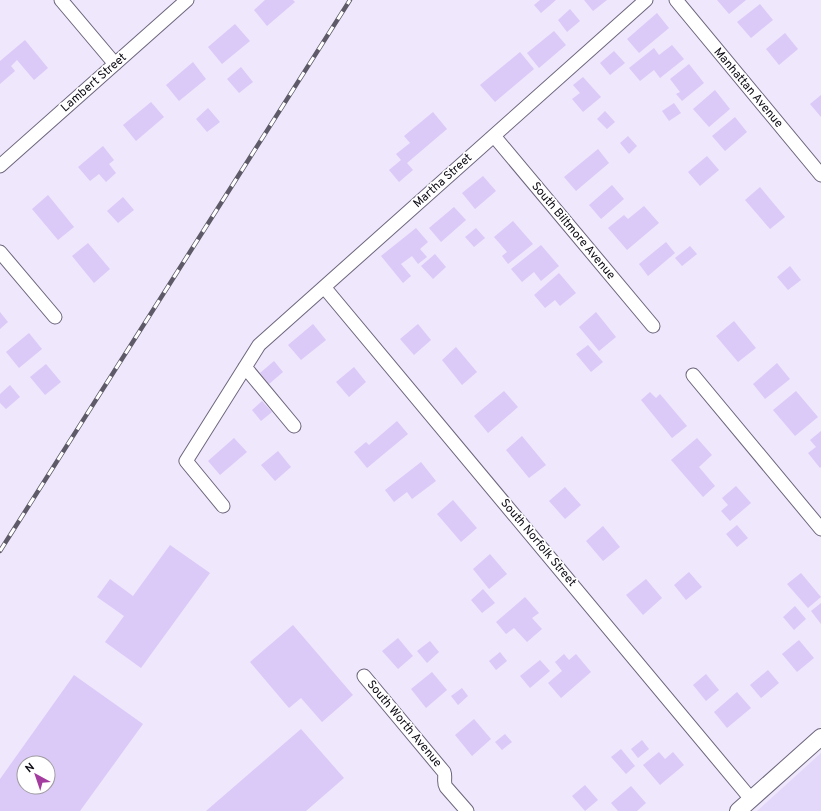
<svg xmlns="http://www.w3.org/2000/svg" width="821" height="811" font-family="Overpass,sans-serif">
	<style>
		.built { fill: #e4d8fa }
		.building { fill: #dbc9f8; fill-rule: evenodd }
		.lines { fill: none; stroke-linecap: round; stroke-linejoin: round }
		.minor-casing { stroke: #6d657c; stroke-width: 15 }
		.tertiary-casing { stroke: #6d657c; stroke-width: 18 }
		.minor { stroke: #fff; stroke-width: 13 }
		.tertiary { stroke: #fff; stroke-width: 16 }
		.rail-casing { stroke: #5f5a68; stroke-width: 4.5 }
		.rail { stroke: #fff; stroke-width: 3; stroke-dasharray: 9; stroke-linecap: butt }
		.labels { text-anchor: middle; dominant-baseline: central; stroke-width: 3.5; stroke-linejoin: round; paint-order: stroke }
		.street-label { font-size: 12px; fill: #0e0b14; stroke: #fff }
	</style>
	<rect width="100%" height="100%" fill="#efe7fc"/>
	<path class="built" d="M821,753V811H757Z"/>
	<path class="building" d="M265,0H293L295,2L267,26L254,10Z
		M540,0H556L541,13L534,5Z
		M584,0H607L593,11Z
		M717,0H746L729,14Z
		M760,4L773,20L751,38L737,22Z
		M570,9L580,21L567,32L558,20Z
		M657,13L669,28L639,53L627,39Z
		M235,24L250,41L222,64L208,47Z
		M554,31L566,45L539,68L527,53Z
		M785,33L798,49L779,65L766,49Z
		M25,40L48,68L34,80L17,60L11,66L15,71L0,84V61Z
		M672,45L684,59L660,78L654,70L640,81L629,68L654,48L659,55Z
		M614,51L625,63L610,75L600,63Z
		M520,52L534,69L495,102L480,85Z
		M193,62L206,79L179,101L166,85Z
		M689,64L704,83L682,101L676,94L680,92L670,79Z
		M241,67L253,82L239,93L227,79Z
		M583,77L601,97L583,112L572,99L580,93L573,85Z
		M715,90L730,109L709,127L693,109Z
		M821,95V117L810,104Z
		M151,102L164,117L136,141L123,125Z
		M674,103L681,113L669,121L662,111Z
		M208,108L220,122L207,132L196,119Z
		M605,111L615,122L607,129L597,119Z
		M433,112L447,129L407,163L413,170L399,182L389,170L401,160L396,154L410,143L404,136Z
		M735,117L747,132L725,151L712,136Z
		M628,136L637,146L629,154L620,143Z
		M103,146L114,160L109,164L116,173L106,182L99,174L90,181L78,167Z
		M598,149L609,163L576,191L564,177Z
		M707,156L719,170L700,186L688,172Z
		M483,176L496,191L475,209L462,193Z
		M612,185L624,199L601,219L589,205Z
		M760,187L785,217L770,229L745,200Z
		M48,195L74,227L58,240L32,209Z
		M123,197L134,210L118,223L107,211Z
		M644,206L659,223L627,250L608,228L624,215L628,219Z
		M454,207L466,220L441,242L429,228Z
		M513,221L533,244L508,264L502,256L507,252L494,237Z
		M416,228L428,242L420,249L427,257L418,264L412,256L401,264L411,276L403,283L381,256Z
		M476,228L485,238L474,247L465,237Z
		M666,242L675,253L648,276L639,264Z
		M88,243L110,269L94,283L72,256Z
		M541,245L559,266L541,281L534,272L522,282L511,269Z
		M690,246L697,254L682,266L675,258Z
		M435,254L446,267L433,279L421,266Z
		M790,266L801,280L788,290L777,277Z
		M559,273L576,293L560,306L555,300L545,308L534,295Z
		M0,312L8,322L0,329Z
		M596,312L616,337L599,351L579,327Z
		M734,321L756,348L738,362L716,336Z
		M313,324L326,340L301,360L288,345Z
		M418,324L431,340L414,355L400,339Z
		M29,333L42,349L19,368L6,352Z
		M588,345L603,362L591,372L576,354Z
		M456,347L477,372L462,385L442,360Z
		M274,361L283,372L269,384L260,373Z
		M777,363L790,379L765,399L753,384Z
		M46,364L61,382L45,395L30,377Z
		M354,367L366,382L349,397L336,382Z
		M10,385L20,397L6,409L0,403V394Z
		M504,391L518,407L488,433L474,416Z
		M796,391L818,417L795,436L773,410Z
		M650,392L656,398L660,394L687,426L672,438L641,400Z
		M262,401L272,412L261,421L252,410Z
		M397,421L408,434L367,468L354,452L366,442L369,445Z
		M821,431V467L820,468L808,453L816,447L810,440Z
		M522,436L546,465L529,478L506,450Z
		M234,438L247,452L220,475L208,461Z
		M697,438L712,455L699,467L715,486L703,497L671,460Z
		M278,451L291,467L275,481L261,465Z
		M421,462L436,481L412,499L407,492L394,502L385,490Z
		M736,486L751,503L730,521L721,511L728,505L722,498Z
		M565,487L581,505L565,519L549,501Z
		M453,500L477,528L461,542L437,514Z
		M737,525L748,538L737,547L726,534Z
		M603,526L620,547L603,561L586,541Z
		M170,545L210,573L141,668L105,642L124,616L97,597L110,579L133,596Z
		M490,554L507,574L489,589L473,569Z
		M689,572L702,587L686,600L674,585Z
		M801,573L821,597L808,608L787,584Z
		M646,579L662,598L643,615L626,595Z
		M483,589L495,603L482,613L471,600Z
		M525,597L539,613L532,618L542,629L527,642L514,628L506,634L496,622Z
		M821,603V624L811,611Z
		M795,606L806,619L794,630L783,617Z
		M293,625L353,695L322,722L301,698L289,708L250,662Z
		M398,638L413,656L398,669L382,651Z
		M799,640L814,658L797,672L782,654Z
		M430,641L439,652L427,663L417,651Z
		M500,652L507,661L496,670L489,661Z
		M564,654L569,660L576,654L591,672L561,698L548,683L562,671L555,662Z
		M540,660L550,671L530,688L520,676Z
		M768,670L779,683L761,698L750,685Z
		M432,672L447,690L426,708L411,689Z
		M706,674L719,690L706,701L693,685Z
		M74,675L143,724L80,811H0V779ZM24,763H48V787H24Z
		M462,688L468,696L458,705L451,696Z
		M737,692L751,708L727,728L714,712Z
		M474,719L491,739L472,756L455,735Z
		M301,729L344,778L306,811H206Z
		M505,734L512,742L502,750L495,742Z
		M642,740L649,749L638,758L631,749Z
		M621,749L635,766L626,774L611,757Z
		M659,752L665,759L673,752L684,765L660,785L643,765Z
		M585,785L598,800L585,811L572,796Z
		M631,786L646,803L637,811H618L611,803Z"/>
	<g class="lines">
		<defs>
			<path id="minor" d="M61,0L115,64
				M676,0L821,175
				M494,136L653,326
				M0,166L187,0
				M0,252L55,317
				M324,287L751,799
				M245,367L294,426
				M693,375L821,529
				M223,506L186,461L259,345L646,0
				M364,676L444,772C446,777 443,782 446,787L467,811"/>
			<path id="tertiary" d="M738,811L821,737"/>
		</defs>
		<use href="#minor" class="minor-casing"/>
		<use href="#tertiary" class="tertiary-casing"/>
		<use href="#minor" class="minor"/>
		<use href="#tertiary" class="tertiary"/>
		<defs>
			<path id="rail" d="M0,551L350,0"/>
		</defs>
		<use href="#rail" class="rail-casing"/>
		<use href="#rail" class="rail"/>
	</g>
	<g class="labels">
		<g class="street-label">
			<text transform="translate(94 83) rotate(-41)">Lambert Street</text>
			<text transform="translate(748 88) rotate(50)">Manhattan Avenue</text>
			<text transform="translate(443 181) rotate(-42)">Martha Street</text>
			<text transform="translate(573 231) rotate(50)">South Biltmore Avenue</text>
			<text transform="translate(538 543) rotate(50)">South Norfolk Street</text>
			<text transform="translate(404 724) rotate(50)">South Worth Avenue</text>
		</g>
	</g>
	<g transform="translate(36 775) rotate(320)"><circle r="19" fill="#ffffff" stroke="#9f9da1"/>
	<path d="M0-3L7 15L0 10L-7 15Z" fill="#a43c9f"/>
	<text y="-6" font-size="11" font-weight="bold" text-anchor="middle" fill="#0e0b14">N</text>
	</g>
</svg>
